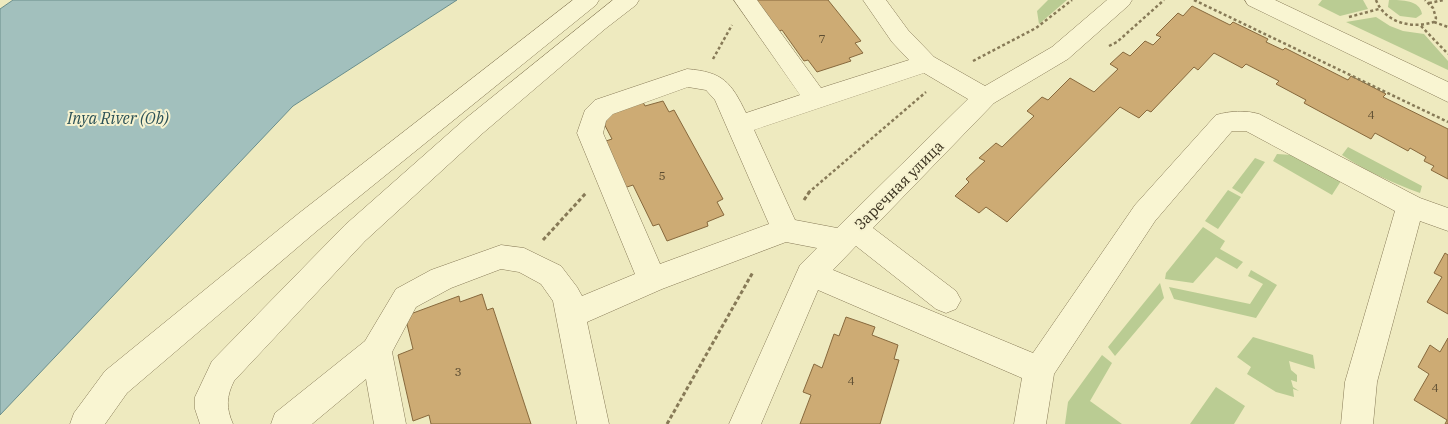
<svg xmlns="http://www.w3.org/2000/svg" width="1448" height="424" font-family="'IBM Plex Serif',serif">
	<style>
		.green { fill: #bacc93 }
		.water { fill: #a2c0bd; stroke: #6a8e8c }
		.building { fill: #cdab74; stroke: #87693d }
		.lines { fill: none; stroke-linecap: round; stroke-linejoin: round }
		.minor-casing { stroke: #877a57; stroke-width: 1 }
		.path-far1 { stroke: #877a57; stroke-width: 2.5; stroke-dasharray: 3 2.5; stroke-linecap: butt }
		.path { stroke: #877a57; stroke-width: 3; stroke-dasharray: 4 2.5; stroke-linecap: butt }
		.minor { fill: #f9f5d2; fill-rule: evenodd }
		.labels { text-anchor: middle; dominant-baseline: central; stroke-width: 4; stroke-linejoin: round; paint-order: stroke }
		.number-label { font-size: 12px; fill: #5c4d32 }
		.street-label { font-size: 15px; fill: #372e1c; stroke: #f6f2cf }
		.water-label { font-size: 16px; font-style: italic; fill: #2b5157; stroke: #f6f2cf }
	</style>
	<rect width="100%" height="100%" fill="#eeeabf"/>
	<path class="green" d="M1048,0H1067L1039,24L1037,11Z
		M1322,0H1363L1368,9L1340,16L1318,5Z
		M1389,0C1402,0 1420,0 1422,14L1416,18L1400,16L1388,7Z
		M1376,17L1390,26L1403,31L1424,34L1448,61V70L1346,22Z
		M1348,147L1422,186L1420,193C1393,183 1365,171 1342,155Z
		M1277,154L1292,155L1341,181L1332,195L1273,161Z
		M1255,158L1265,162L1242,194L1232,188Z
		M1228,190L1241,197L1218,229L1205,221Z
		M1203,227L1225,241L1220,249L1243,262L1237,269L1216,257L1193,283L1165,279L1166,273Z
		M1251,270L1277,285L1256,318L1174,299L1169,287L1250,304L1263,284L1248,276Z
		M1160,283L1164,298L1115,356L1108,347Z
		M1253,337L1313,355L1315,369L1289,361L1291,370L1297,375V382L1291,380L1293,387L1299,391L1293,389L1294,397L1276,392L1247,374L1251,367L1237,357Z
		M1102,355L1112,363L1090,401L1122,424H1065L1068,402Z
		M1216,387L1245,406L1234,424H1190Z"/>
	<path class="water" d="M13,0H457L293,106L0,415V9Z"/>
	<path class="building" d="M748,0H828L861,41L855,43L863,53L849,58L851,61L817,72L808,60L804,61L782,30L772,34Z
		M1192,6L1230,25L1233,22L1268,39L1266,42L1283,50L1285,48L1348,80L1351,76L1386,94L1383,97L1448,129V179L1431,170L1434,166L1424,161L1426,157L1410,148L1408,151L1375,133L1371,139L1304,103L1306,100L1276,84L1279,81L1246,64L1242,68L1214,53L1198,70L1194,67L1151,112L1147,110L1139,118L1120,107L1007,222L986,207L979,213L955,196L969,182L966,179L985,161L979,158L996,143L1002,147L1034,116L1027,111L1042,97L1048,100L1070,78L1094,92L1118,69L1110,64L1123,52L1130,56L1145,41L1153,45L1161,37L1156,35L1178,13L1183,16Z
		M663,101L669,112L674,110L723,199L717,202L724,215L707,222L708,226L667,241L659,224L653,226L633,185L621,189L600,143L612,139L600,116L643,102L645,106Z
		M1445,253L1448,255V314L1427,302L1442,277L1434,273Z
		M482,294L487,310L493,308L531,424H431L429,415L413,421L398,355L413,349L405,316L459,296L460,302Z
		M846,317L875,327L872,335L898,345L894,359L899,360L880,424H800L811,395L803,392L814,364L822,368L834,334L839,336Z
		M1448,338V424H1445L1447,420L1414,400L1429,374L1418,367L1430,345L1440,352Z"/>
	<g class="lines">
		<defs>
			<path id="minor" d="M573,0H599L596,5L318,230L127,393L105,424H70L74,413L105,371L298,214Z
				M613,0H639L636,5L605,29L483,133L365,241L234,381C226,397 226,408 233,424H200L195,409V397L212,361L345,225L465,119Z
				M734,0H757L821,88L909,60L892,42L863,0H886L908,30L934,57L985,86L1052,47L1107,0H1132L1129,5L1068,59L994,103L873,228L956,291L961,300L956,309L946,313L936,309L856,246L833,270L1033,353L1135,205L1216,115C1230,111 1245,110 1259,114L1420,198L1448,208V231L1420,221L1377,382L1373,424H1341L1345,382L1395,211L1246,131H1232L1155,221L1054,374L1046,424H1014L1022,378L818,290L761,424H729L800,265L817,248L786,242L662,289L587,322L609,424H577L553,301L541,284L519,272L501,269L451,288L416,307L392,352L406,424H374L366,379L312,424H271L275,413L365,341L396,289L431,270L501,245L524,248L561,266L577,287L582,296L635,274L577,133L585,110L595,100L687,69C723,72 731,82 746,113L800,95ZM924,73L968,99L837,228L795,220L754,130ZM688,87L706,90L715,100L769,224L660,264L603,133L606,121L613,114Z
				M1245,0H1275L1448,82V102L1248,5Z"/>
		</defs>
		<use href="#minor" class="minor-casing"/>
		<path class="path-far1" d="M1194,0L1448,122
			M1376,0C1385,23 1412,29 1434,22L1436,18L1433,8L1425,0
			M1429,3L1444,0
			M1349,17L1379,9
			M1434,22L1448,27
			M1421,26L1448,54
			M1109,46L1117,42L1164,0
			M713,59L732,25
			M973,61L1036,28L1072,0
			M808,193L926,92"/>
		<path class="path" d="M804,200L810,191
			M543,240L586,193
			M667,424L753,272"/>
		<use href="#minor" class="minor"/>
	</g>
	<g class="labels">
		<g class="number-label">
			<text x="822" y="38">7</text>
			<text x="1371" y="114">4</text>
			<text x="662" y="175">5</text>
			<text x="458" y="371">3</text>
			<text x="851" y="380">4</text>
			<text x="1435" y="387">4</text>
		</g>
		<g class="street-label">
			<text transform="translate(899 185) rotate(-45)">Заречная улица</text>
		</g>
		<g class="water-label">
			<text x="118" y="118">Inya River (Ob)</text>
		</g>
	</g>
</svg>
